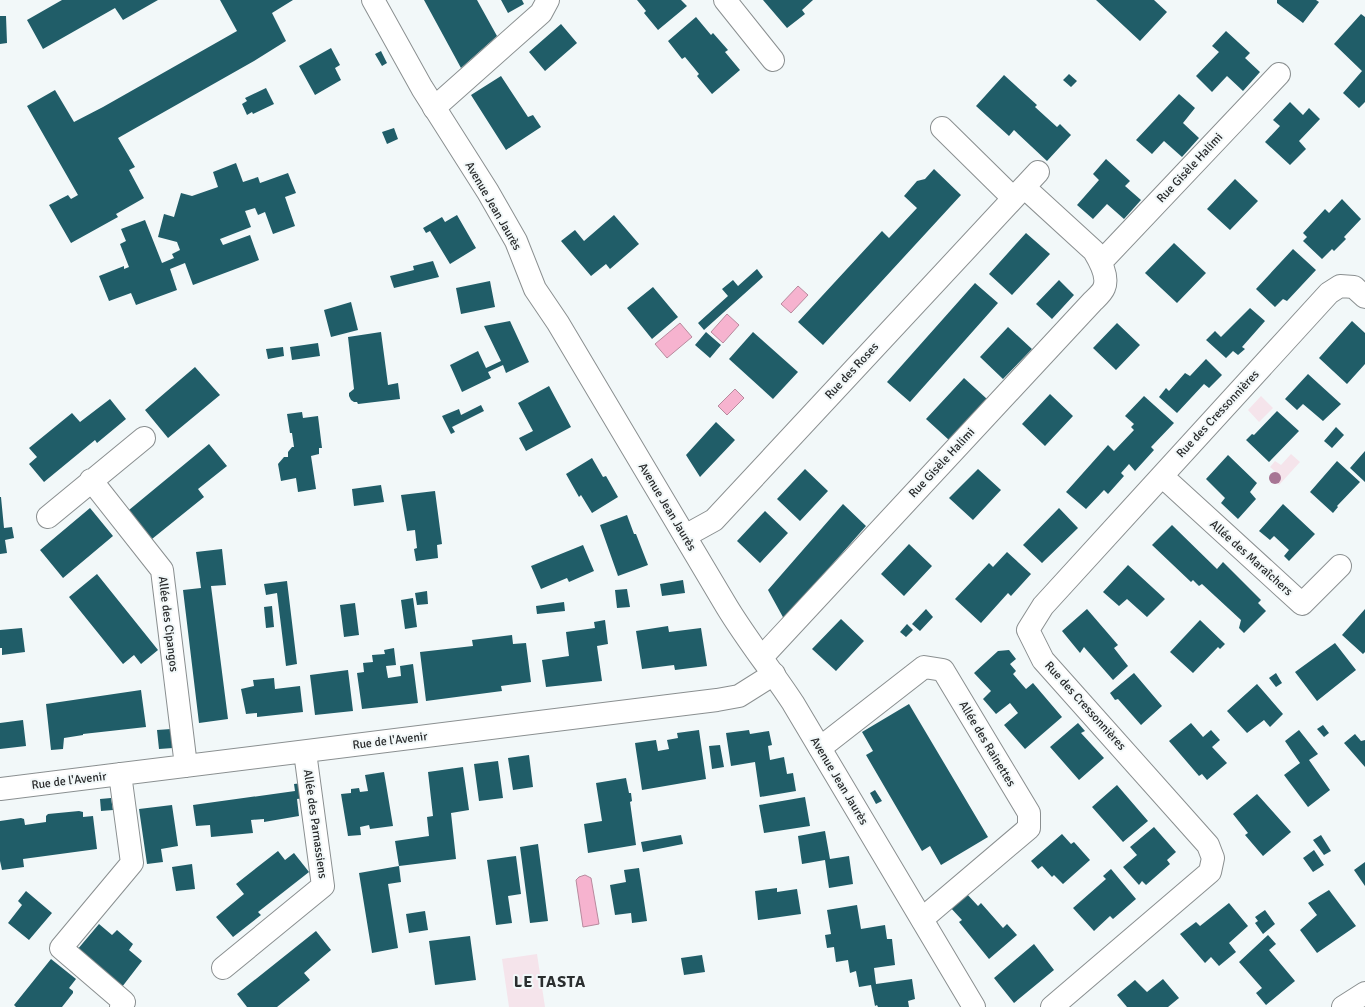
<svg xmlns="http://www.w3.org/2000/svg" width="1365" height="1007" font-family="Signika,sans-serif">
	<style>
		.green { fill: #f5e4eb }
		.water { fill: #f6b3cf; stroke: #b88a9e }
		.building { fill: #205d68 }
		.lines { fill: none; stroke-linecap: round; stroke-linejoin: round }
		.street-casing { stroke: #8a8f90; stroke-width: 24 }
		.secondary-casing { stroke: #8a8f90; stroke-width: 24 }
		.street { stroke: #fff; stroke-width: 22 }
		.secondary { stroke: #fff; stroke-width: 22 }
		.tree { fill: #a77594 }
		.labels { text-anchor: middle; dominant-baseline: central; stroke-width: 4; stroke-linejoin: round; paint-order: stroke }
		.street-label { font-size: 12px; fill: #292b2c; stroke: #f2f8f9 }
		.district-label { font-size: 16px; font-weight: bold; letter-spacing: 1px; fill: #2a2e2f; stroke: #f2f8f9 }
	</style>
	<rect width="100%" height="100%" fill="#f2f8f9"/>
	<path class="green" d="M1261,396L1273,408L1259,422L1248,410Z
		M1291,454L1300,462L1279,485L1272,478L1277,473L1270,467L1275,461L1281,465Z
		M537,954L545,1007H509L502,959Z"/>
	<path class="water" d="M798,286L808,295L791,313L781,304Z
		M727,314L739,325L723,343L711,332Z
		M680,323L692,337L667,358L655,344Z
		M735,389L744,398L727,415L718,406Z
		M585,875L591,878L599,924L583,927L576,880L579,877Z"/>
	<path class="building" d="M62,0H158L123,20L115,8L43,49L27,20Z
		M220,0H293L272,13L286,41L254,61L118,138L135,167L129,170L144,198L116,214L118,217L71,243L49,205L68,195L71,199L78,195L27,106L55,90L74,122L103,107L237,31Z
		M424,0H477L497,36L461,68Z
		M501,0H522L524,4L508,13Z
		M637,0H681L687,6L658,30L644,13L646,11Z
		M763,0H813L802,10L805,14L787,28Z
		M1096,0H1154L1167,12L1140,41Z
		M1277,0H1316L1319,2L1303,23L1277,3Z
		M1361,14L1365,17V102L1359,108L1343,93L1362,71L1334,44Z
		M0,16H6L7,43L0,44Z
		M696,17L711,35L713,33L728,50L725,52L740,70L712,94L697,76L699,74L685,57L682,59L668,41Z
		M561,24L577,43L545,71L529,52Z
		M1226,31L1250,53L1245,58L1260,72L1243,91L1227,76L1212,92L1196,76L1219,52L1212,46Z
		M331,48L340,65L335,68L341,80L315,95L299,66Z
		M381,51L387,63L382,66L375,54Z
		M1069,74L1077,81L1071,87L1063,80Z
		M1004,75L1037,105L1035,107L1057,127L1060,124L1071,135L1047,161L1014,130L1009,136L976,106Z
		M501,76L528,117L533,115L541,127L506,150L471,95Z
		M266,88L274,104L253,114L252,112L247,115L242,104L247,101L245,98Z
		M1179,94L1195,108L1183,123L1199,138L1182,157L1164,141L1152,154L1136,140Z
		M1290,102L1303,115L1309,108L1320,119L1299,141L1306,149L1290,165L1265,142L1280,126L1273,120Z
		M394,128L398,139L387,144L382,132Z
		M1106,159L1130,181L1125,186L1141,200L1124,219L1107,204L1093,219L1077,205L1099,180L1093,174Z
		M236,163L243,182L258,177L260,183L288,173L296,193L285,197L295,226L273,234L265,212L258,215L255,208L245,211L251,227L220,239L223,245L250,235L259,260L193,285L185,263L170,269L177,290L136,305L131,293L109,301L99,276L124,266V269L129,267L120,244L126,241L121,229L145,220L162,263L174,258L172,254L180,250L177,242L158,237L164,214L174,217L181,193L192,196L218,187L213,172Z
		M934,169L961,195L823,345L798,322L882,231L889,238L917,208L904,196L917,181L925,179Z
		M1235,179L1258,201L1230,230L1207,209Z
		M1342,199L1361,219L1344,237L1346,239L1334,251L1332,249L1322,259L1303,241L1307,237L1303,233L1325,209L1329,213Z
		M457,215L476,248L450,264L430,231L426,233L423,228L442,217L445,222Z
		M614,215L639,244L610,269L606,264L591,276L561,241L575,230L584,241Z
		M1026,233L1050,254L1012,295L989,274Z
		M1174,243L1206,273L1177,303L1145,273Z
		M1293,249L1316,270L1287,301L1283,299L1275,307L1256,289Z
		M433,261L439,277L394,288L390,276L414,270L413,266Z
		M757,269L763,277L704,330L698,323L728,296L722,289L733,280L738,286Z
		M1059,280L1074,295L1052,319L1036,304Z
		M490,281L495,307L461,314L456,288Z
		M975,283L998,303L910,402L887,382Z
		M653,287L678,317L652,339L627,308Z
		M351,302L358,330L331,337L324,310Z
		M1250,308L1265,321L1242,347L1245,349L1238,355L1233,351L1226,358L1206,340L1215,331L1221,337Z
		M510,321L529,362L506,373L503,365L488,372L491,378L462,392L450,365L478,351L486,368L501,361L484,326Z
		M1352,321L1365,333V364L1347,384L1319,358Z
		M1117,323L1140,345L1116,370L1093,348Z
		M1008,327L1032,349L1003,379L980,357Z
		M381,332L388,385L398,383L400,399L358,404L357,402H354L351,400L349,396V393L354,389L348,337Z
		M706,332L721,345L710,358L695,345Z
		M753,332L798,372L773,399L729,359Z
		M318,343L320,356L292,360L290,347Z
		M283,347L284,356L268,359L266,349Z
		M1206,359L1222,375L1209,388L1204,384L1177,413L1159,397L1166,388L1169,391L1185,373L1190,376Z
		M195,367L220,395L168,438L145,410Z
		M1308,374L1341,404L1323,421L1303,404L1297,410L1285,399Z
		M964,378L987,399L949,440L926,419Z
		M549,386L571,427L526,451L519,438L533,431L518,403Z
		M1050,394L1073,416L1045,446L1022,424Z
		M1144,396L1174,423L1151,447L1154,450L1135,471L1129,464L1121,473L1124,476L1108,494L1104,490L1086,509L1066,492L1108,445L1114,451L1134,430L1131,427L1134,424L1125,416Z
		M110,399L126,419L97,443L95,440L44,482L29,464L37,457L29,448L72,413L80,422Z
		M481,405L484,411L452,427L455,432L451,434L442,416L459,409L461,415Z
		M1277,411L1299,431L1269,462L1246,440L1252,434L1254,435Z
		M302,412L303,418L318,416L322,448H319V454L311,456L316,489L298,492L296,478L281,481L278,464L284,457H288V452L292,447H294L292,433H290L287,414Z
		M716,422L735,440L700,477L686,455Z
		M1336,427L1344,435L1332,448L1324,441Z
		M209,444L227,466L198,489L204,497L152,539L129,510Z
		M1365,451V482L1350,468Z
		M1228,455L1257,483L1250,492L1256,499L1238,519L1221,503L1225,498L1206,479Z
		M592,458L603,477L606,476L618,497L592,513L581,495L579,497L566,474Z
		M1337,461L1360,482L1337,506L1338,507L1333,513L1310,492Z
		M805,469L828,491L800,521L777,499Z
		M978,469L1001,490L973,520L949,498Z
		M381,485L384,502L354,506L352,489Z
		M435,491L442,544L437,545L438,558L416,561L414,549L417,548L415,530L407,531L401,495Z
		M0,497H1L4,528L12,527L14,538L5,540L7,553L0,554Z
		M843,504L866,526L784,619L768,590Z
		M1283,504L1315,534L1289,561L1284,556L1289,550L1274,536L1270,540L1259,531Z
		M90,508L113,536L63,578L40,550Z
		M1059,508L1078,528L1042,563L1023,545Z
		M765,511L788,533L760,563L737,541Z
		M627,515L634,534H636L648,565L618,576L600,525Z
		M1172,525L1217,569L1223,562L1261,600L1258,603L1266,611L1244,633L1239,628L1241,620L1202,584L1199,586L1193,580L1191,582L1152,545Z
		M909,544L932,566L904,596L881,574Z
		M583,545L594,571L569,582L567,578L541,589L531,566Z
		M222,549L226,585L211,586L228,719L199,723L183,590L201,588L196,552Z
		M1007,552L1031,574L1011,596L1008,593L981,623L955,599L989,563L993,567Z
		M1128,565L1165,599L1147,617L1127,599L1119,606L1103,592Z
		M97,574L158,650L141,664L134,655L123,664L69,597Z
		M683,580L685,593L662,596L660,584Z
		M287,581L297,664L286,666L277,593L266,595L264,584Z
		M627,589L630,607L617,608L615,590Z
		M427,591L428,604L417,605L415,593Z
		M413,598L417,627L405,629L401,600Z
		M564,602L565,611L537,614L536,606Z
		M355,603L359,635L344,637L340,605Z
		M272,606L274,627L266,628L264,607Z
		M926,609L933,617L920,631L912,624Z
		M1087,609L1118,645L1114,648L1128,666L1113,680L1084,647L1080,653L1062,631Z
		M1365,609V652L1363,654L1342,635Z
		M841,619L864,641L836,671L812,649Z
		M605,620L608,644L597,646L602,681L546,687L542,660L569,656L566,632L595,628L594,622Z
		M1200,620L1225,644L1220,649L1218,647L1193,673L1170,652Z
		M907,624L913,630L906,637L900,632Z
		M668,626L669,632L701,628L707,666L675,670L674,665L642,669L636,631Z
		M22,628L25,652L2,655V648H0V630Z
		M512,635L513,644L526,643L531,682L501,686L502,691L426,701L420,652L473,646L472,640Z
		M1335,643L1356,670L1317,701L1295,672Z
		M394,648L396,665L386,666L388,678L401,676L400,666L413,664L418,703L362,709L357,673L364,672L363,663L373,662L372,655L385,654L384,650Z
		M1009,650L1016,659L1010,664L1016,671L1013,674L1026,689L1033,683L1062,717L1025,749L1004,725L1018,713L1010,703L996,714L983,699L991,691L974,673L998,651Z
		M348,670L353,711L315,715L310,675Z
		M1134,673L1162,706L1141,725L1118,699L1115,700L1110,693Z
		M1276,673L1282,683L1276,687L1269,678Z
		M274,678L275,689L300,686L303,712L257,717V713L246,714L241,689L254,686L253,680Z
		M1257,684L1283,714L1270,727L1264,720L1247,733L1227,711Z
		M141,690L146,727L83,734V735L64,738L63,749L51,750L46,704Z
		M909,704L988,837L941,865L930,846L922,851L866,755L873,751L862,732Z
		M23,720L26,746L0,749V723Z
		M1078,723L1085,731L1081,733L1104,758L1079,780L1050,747Z
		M1191,723L1203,737L1211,730L1220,740L1212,747L1227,763L1207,780L1202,774L1199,776L1169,741Z
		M1323,725L1329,733L1324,737L1317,729Z
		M171,729L173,748L159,749L157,730Z
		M699,730L706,779L642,790L635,743L656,740L658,751L669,749L667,740L678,738L677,733Z
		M749,730L750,734L769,731L772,745L768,746L770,760L784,757L787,774L793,773L796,791L760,797L755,762L731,766L726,733Z
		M1299,730L1318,754L1309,760L1330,790L1308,807L1284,775L1300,763L1285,741Z
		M1355,734L1361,741L1365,740V767L1344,743Z
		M720,745L724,767L712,769L709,746Z
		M529,755L533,787L513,790L508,758Z
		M498,761L503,798L479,801L474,764Z
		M463,767L469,810L451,813L456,859L399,866L395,841L429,836L427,817L433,816L428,772Z
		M384,772L393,826L370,829L369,825L360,827L361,835L348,836L341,794L351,793V789L359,788L360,792L368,791L365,775Z
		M626,778L629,793H631L632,801L630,802L636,845L588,853L584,824L602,821L596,783Z
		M303,783L305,798L297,799L299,816L264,822V819L251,820L253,833L211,837L210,825L196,826L193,805L295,791L294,784Z
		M1117,785L1148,821L1123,842L1092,807Z
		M875,790L882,801L876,804L870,793Z
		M1257,794L1291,832L1263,856L1245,835L1248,833L1233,814Z
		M805,797L810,826L764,833L759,805Z
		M111,798L113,810L101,811L100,799Z
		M172,805L178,846L161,849L163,862L147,864L139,809Z
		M79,811L83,812V817L93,816L97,849L23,859L24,867L2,870L0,861V821L21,818L24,819L25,825L46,822V816L48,814Z
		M1154,827L1176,852L1167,860L1170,864L1146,885L1142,881L1139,885L1123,867L1137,855L1130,847Z
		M825,831L830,859L849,856L853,884L829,888L825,860L802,864L798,836Z
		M1062,834L1071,844L1074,842L1090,860L1063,884L1054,875L1052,877L1042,866L1038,869L1031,861Z
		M681,835L683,844L643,852L641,842Z
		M1321,835L1331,851L1324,855L1313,840Z
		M538,844L548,921L530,923L520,847Z
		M1314,850L1324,865L1313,872L1303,858Z
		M278,851L285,860L294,853L309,872L258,912L261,915L233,937L216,917L244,894L236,884Z
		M516,856L521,894L508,896L512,923L496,925L487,860Z
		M1365,862V886L1354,870Z
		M192,864L195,889L176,891L172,867Z
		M399,866L401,882L388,884L398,948L372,953L359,873Z
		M639,868L647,921L632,923L631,913L615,915L610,885L626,882L624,870Z
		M1111,869L1136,899L1113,919L1110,916L1094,931L1073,908L1106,879L1103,876Z
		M777,888V892L797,889L801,914L758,920L755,891Z
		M1329,890L1356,926L1317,953L1300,930L1317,915L1308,903Z
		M26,891L52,913L29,940L8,923L22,905L18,901Z
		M966,893L978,906L981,903L1003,928L1007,924L1017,935L989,959L959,922L962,920L949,906Z
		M1229,903L1248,926L1229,943L1236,952L1219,966L1211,957L1205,963L1180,934L1196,922L1200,926Z
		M857,905L861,929L885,925L887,939H892L895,965L874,968L876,984L912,979L915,999L908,1001L909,1007H878L877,1005L875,1006L871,985L859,987L856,971L850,973L848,960L836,962L834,947L827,948L825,935L831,934L827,910Z
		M1265,910L1275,924L1263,934L1255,923L1258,921L1255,917Z
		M425,911L428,930L409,933L406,914Z
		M99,924L112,935L117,930L133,944L129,950L142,961L122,987L77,950Z
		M316,931L331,950L304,973L310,980L277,1007H247L237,994Z
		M1268,935L1276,944L1269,950L1295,981L1266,1005L1256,993L1262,988L1239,962Z
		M470,936L476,980L435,985L429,941Z
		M1034,944L1054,970L1014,1003L994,978Z
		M702,955L705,972L684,975L681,958Z
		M51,959L76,979L69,988L73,991V993L62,1007H16L14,1005Z
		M1163,979L1179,998L1168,1007H1127L1117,995L1135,980L1147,992Z"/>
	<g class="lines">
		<defs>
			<path id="street" d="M725,0L773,60
				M434,108L541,13L548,0
				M942,128L1013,198
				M1101,262L1279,74
				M1162,476L1302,604L1340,566
				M91,480L162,570L186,766
				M48,517L144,438
				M685,536L714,520L1038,172
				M762,657L1093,301C1096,298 1102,293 1104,288C1109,276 1100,261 1094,251L1024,187
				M820,748L924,667L943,670L1029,813V828L922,919
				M120,774L132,863L61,948L124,1002L121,1007
				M0,789L717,700L739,696L774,674
				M223,968L323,886L305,752
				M1052,1007L1210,872L1213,858L1208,845L1043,660L1028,630L1043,606L1329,293L1340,286L1354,287L1365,297"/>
			<path id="secondary" d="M373,0L422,88L488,192L516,241L535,289L558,323L727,607C747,640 772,671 793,703L974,1007
				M1343,1007L1365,993"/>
		</defs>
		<use href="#street" class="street-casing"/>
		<use href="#secondary" class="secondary-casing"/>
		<use href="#street" class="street"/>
		<use href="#secondary" class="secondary"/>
	</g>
	<circle class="tree" cx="1275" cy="478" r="6"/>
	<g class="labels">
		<g class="street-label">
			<text transform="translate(1190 168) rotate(-47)">Rue Gisèle Halimi</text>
			<text transform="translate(493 206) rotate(60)">Avenue Jean Jaurès</text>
			<text transform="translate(852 371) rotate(-47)">Rue des Roses</text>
			<text transform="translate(1218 414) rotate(-47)">Rue des Cressonnières</text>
			<text transform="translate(942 463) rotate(-47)">Rue Gisèle Halimi</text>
			<text transform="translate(667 507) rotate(59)">Avenue Jean Jaurès</text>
			<text transform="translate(1251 558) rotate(42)">Allée des Maraîchers</text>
			<text transform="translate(168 624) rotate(83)">Allée des Cipangos</text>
			<text transform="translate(1085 706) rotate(48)">Rue des Cressonnières</text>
			<text transform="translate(390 741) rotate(-7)">Rue de l'Avenir</text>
			<text transform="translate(987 744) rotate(59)">Allée des Rainettes</text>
			<text transform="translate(69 781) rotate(-7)">Rue de l'Avenir</text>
			<text transform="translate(839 781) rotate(59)">Avenue Jean Jaurès</text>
			<text transform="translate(315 824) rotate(82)">Allée des Parnassiens</text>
		</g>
		<g class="district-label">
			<text x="550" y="982">LE TASTA</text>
		</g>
	</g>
</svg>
